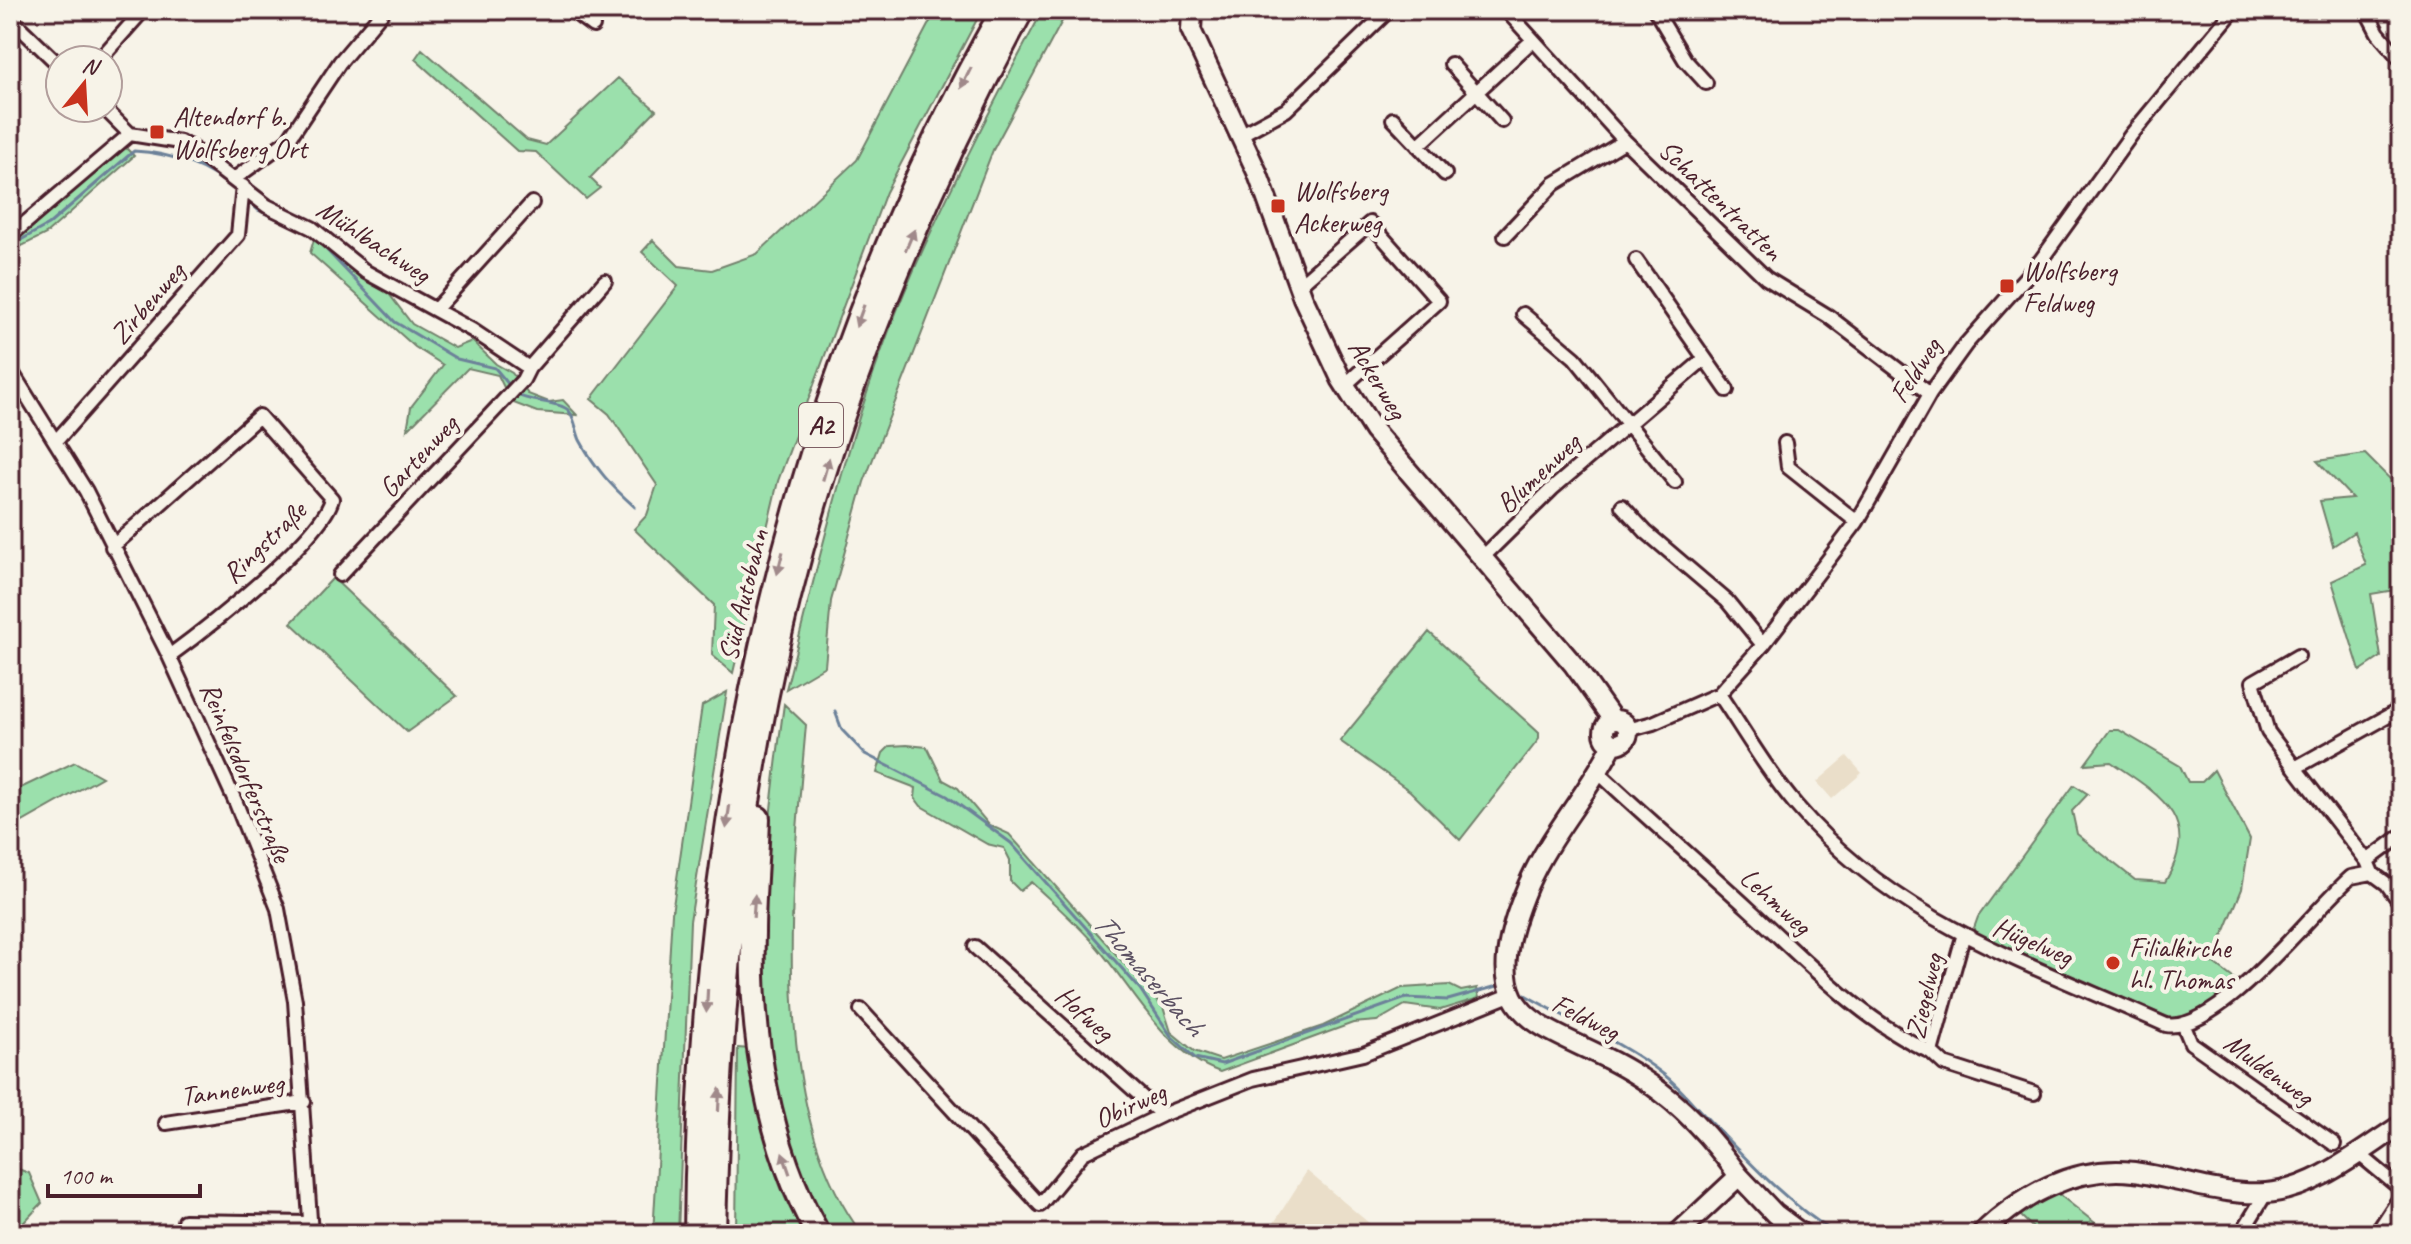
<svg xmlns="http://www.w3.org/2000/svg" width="2411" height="1244" font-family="Caveat,sans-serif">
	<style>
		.built { fill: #eadec9 }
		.green { fill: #9be0ac; stroke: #72806c; stroke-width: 2 }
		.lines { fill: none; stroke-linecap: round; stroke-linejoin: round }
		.stream { stroke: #6c8199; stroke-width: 3 }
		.street-casing { stroke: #4a1f2b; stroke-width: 18 }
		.secondary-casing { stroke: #4a1f2b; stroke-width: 24 }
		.highway-casing { stroke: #4a1f2b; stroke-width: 28 }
		.street { stroke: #f7f3e8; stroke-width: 12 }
		.secondary { stroke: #f7f3e8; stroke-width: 18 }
		.highway { stroke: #f7f3e8; stroke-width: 22 }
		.oneway { fill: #a0898a }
		.poi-dot { fill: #c8321e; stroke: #f7f3e8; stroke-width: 3 }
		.labels { text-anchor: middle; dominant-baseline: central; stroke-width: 8; stroke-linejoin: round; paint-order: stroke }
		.shield { fill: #f7f3e8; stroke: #7e5f64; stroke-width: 2 }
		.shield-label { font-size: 26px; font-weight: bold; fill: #4a1f2b }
		.poi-label { font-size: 28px; fill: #4a1f2b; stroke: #f7f3e8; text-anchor: start }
		.street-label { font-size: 28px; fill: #4a1f2b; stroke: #f7f3e8 }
		.water-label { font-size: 30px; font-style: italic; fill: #5b5062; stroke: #f7f3e8 }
	</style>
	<rect width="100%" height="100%" fill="#f7f3e8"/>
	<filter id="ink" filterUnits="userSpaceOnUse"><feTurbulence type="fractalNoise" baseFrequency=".0125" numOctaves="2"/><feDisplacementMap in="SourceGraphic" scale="16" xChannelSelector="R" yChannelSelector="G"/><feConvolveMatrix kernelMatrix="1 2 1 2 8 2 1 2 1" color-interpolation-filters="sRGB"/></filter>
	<g filter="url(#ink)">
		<path class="built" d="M1847,756L1862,773L1832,799L1817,782Z
			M1307,1171L1382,1234H1267Z"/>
		<path class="green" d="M936,10H982L886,192L778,481L733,673L712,655L714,605L634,529L647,515L657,485L609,414L591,399L678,286L642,252L653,240L679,266L712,270L757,254L857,160Z
			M1043,10H1068L993,150L864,482L831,601L825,666L786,689C820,556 851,420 904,293C945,196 993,103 1043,10Z
			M422,49L527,140L546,145L618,78L656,110L590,178L600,188L586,199L536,152L517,151L415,59Z
			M123,145L134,156L46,234L10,252V234Z
			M315,236L389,294L412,324L455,348L472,341L496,364L512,373L528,394L549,402L563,400L577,415L537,412L511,402L498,375L468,368L407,430L411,407L443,365L415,347L310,253Z
			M2365,454L2391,480L2401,498V589L2371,594L2381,657L2360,671L2332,581L2366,565L2354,532L2333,546L2320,501L2352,498L2317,461Z
			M333,578L457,696L407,732L291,623Z
			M1429,632L1539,733V739L1460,840L1410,791L1340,741Z
			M727,692L690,921L678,1234H653L672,913L702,706Z
			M784,704L806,725C793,877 764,1105 862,1234H835L831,1230C821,1211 808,1191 800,1170C745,1022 763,857 784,704Z
			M2110,730H2119L2180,766L2188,782H2202L2214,770L2250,839L2242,889L2212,962L2237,981L2198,1014L2175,1020L1980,937L1974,928L1978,917L2074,785L2088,794L2072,811L2077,834L2135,880L2165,882C2203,819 2160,795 2111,762L2085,764Z
			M907,745L927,747L943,780L958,788L989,825L1009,834L1163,1007L1171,1032L1194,1051L1221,1060L1323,1026L1402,988L1449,985L1461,991L1477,988L1479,998L1440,1010L1405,1005L1377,1021L1353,1023L1220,1072C1164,1052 1134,990 1097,947C1077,923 1053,903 1031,882L1020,891L1010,881V860L1004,848L987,844L921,806L915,798L916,788L877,773L883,753L890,746Z
			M75,762L102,777L10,829V793Z
			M738,1048L750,1049C760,1112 768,1180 805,1234H736Z
			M10,1166L29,1173L42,1203L13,1234H10Z
			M2056,1192L2109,1234H2039L2017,1212Z"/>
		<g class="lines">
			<path class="stream" d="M247,200L258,210L305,232L320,243L395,322L457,359L495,368L510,386
				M10,246L48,225L134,151C172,153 208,167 238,192
				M517,395C530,402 562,402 569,411C575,418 576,431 580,440C595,468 611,486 635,507
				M835,711L842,730L865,754L947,796L1011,843L1140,989L1171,1036L1195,1058L1222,1064L1406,998L1448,1000L1501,985
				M1520,992C1567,1020 1620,1040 1663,1074C1679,1086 1692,1103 1706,1117C1746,1159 1787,1204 1837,1234"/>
			<defs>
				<path id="street" d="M571,10L593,26
					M1506,10L1625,141L1766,278L1828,316L1930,394
					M1655,10L1685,60L1706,83
					M2366,10L2378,33L2401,60
					M10,18L60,66
					M99,60L139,15
					M1451,64L1502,121
					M104,108L130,134L180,142L193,149L267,206L312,228L366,272L472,330L529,368
					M1393,119L1445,174
					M1240,135L1286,110L1385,14
					M1418,146L1533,40
					M234,179L288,140L340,62L384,10
					M10,236L130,134
					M1505,236L1554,184L1625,141
					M1636,260L1727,390
					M1298,286L1370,223L1439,301L1345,385
					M436,309L532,203
					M1523,314L1575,358L1675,482
					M10,369L86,491L169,656L236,803L278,909L295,1001L311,1234
					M57,440L238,235L243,186
					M1785,443L1788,467L1857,522
					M2401,491V490
					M1622,506L1646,532L1727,601L1763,645
					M112,547L259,416L332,499C322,538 206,629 169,656
					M1483,557L1552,489L1703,360
					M340,575L523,380L529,368L605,281
					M1719,694C1744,731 1767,771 1796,805C1895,922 2031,964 2166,1025C2219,1034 2311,912 2351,877L2372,873L2387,884L2401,904
					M1628,730L1653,723L1719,694L1763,645L1857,522L1930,394L1966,344L2041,260L2131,135L2234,10
					M2295,768L2268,732L2253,682L2298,656
					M1599,773C1648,819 1699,863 1749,909C1804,959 1861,1021 1931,1052
					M2367,861L2401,836
					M2372,873L2367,861L2295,768L2401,709
					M1963,937L1931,1052L1944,1064L2034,1093
					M975,947L1162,1115
					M861,1010L1040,1205L1083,1153L1162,1115L1253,1079L1363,1054L1510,995
					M2184,1026L2191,1043L2334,1144
					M166,1123L304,1102
					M2358,1153L2401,1189
					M184,1221L310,1223
					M2241,1234L2266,1193
					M2376,1234L2401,1196"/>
				<path id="secondary" d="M1192,13L1191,30L1257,172L1303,298L1341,379L1374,431L1574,665L1613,720
					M1604 732a12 12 0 1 1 24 0a12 12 0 1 1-24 0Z
					M1613,744C1589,793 1550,834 1528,885C1463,1039 1557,1018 1650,1084C1685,1108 1714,1141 1739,1176
					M1677,1234L1739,1176L1775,1214L1802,1234
					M1981,1234C2021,1195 2075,1165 2134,1172C2178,1178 2221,1196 2266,1193C2314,1190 2362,1150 2401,1125"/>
				<path id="highway" d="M758,818C757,856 753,895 753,933C750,1034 768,1146 818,1234
					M696,1234C699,809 792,381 1003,10
					M714,1234C718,1054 731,875 766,699C814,457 906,226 1022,10"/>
			</defs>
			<use href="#street" class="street-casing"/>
			<use href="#secondary" class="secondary-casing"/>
			<use href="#highway" class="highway-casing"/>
			<use href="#street" class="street"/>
			<use href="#secondary" class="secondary"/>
			<use href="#highway" class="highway"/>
		</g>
		<defs><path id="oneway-solid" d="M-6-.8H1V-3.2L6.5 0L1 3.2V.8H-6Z" transform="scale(2)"/></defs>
		<g class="oneway">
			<use href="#oneway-solid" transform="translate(966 78) rotate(116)"/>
			<use href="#oneway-solid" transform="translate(910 240) rotate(-67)"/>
			<use href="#oneway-solid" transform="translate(860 316) rotate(110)"/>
			<use href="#oneway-solid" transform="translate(826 469) rotate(-74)"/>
			<use href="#oneway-solid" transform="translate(780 563) rotate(104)"/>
			<use href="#oneway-solid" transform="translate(728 817) rotate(98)"/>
			<use href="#oneway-solid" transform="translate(754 906) rotate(-86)"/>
			<use href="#oneway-solid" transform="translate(707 1001) rotate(93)"/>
			<use href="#oneway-solid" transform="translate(719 1100) rotate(-87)"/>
			<use href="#oneway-solid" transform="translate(786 1163) rotate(-109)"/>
		</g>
	</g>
	<g class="poi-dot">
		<rect x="149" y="124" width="16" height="16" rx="4"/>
		<rect x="1270" y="198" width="16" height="16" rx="4"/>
		<rect x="1999" y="278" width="16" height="16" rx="4"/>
		<circle cx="2113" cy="963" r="8"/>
	</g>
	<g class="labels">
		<rect class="shield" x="799" y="403" width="44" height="44" rx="6"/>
		<g class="shield-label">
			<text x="821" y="425">A2</text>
		</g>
		<g class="poi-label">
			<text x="173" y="116">Altendorf b.<tspan x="173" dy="32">Wolfsberg Ort</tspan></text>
			<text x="1294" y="190">Wolfsberg<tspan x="1294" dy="32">Ackerweg</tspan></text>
			<text x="2023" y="270">Wolfsberg<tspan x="2023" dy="32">Feldweg</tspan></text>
			<text x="2129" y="947">Filialkirche<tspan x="2129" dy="32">hl. Thomas</tspan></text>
		</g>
		<g class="street-label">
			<text transform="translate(1721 200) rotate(44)">Schattentratten</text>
			<text transform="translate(374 241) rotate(33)">Mühlbachweg</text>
			<text transform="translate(147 303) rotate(-49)">Zirbenweg</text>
			<text transform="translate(1915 370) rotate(-57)">Feldweg</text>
			<text transform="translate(1378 379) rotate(59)">Ackerweg</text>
			<text transform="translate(418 456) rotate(-47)">Gartenweg</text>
			<text transform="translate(1538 473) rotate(-43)">Blumenweg</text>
			<text transform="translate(264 542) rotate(-44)">Ringstraße</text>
			<text transform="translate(743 595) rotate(-76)">Süd Autobahn</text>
			<text transform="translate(246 772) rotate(67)">Reinfelsdorferstraße</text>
			<text transform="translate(1776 901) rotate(42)">Lehmweg</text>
			<text transform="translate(2033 941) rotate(23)">Hügelweg</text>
			<text transform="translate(1924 996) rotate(-77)">Ziegelweg</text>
			<text transform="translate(1085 1013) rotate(42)">Hofweg</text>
			<text transform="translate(1586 1017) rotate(27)">Feldweg</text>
			<text transform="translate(2269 1069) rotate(36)">Muldenweg</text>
			<text transform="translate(232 1089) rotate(-8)">Tannenweg</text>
			<text transform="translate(1130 1105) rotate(-24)">Obirweg</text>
		</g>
		<g class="water-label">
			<text transform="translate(1149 974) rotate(49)">Thomaserbach</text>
		</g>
	</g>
	<rect width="2411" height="1244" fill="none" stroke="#f7f3e8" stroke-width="40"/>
	<rect x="20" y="20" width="2371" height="1204" fill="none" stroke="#4a1f2b" stroke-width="3" filter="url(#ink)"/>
	<g transform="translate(84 84) rotate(18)"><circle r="38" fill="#f7f3e8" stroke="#b29e9c" stroke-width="2"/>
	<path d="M0-6L14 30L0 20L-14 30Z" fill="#c8321e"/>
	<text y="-12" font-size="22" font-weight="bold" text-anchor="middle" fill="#4a1f2b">N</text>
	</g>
	<path d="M48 1184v12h152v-12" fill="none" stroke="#4a1f2b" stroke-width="4"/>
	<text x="60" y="1184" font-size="24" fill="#4a1f2b" stroke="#f7f3e8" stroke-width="6" paint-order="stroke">100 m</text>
</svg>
